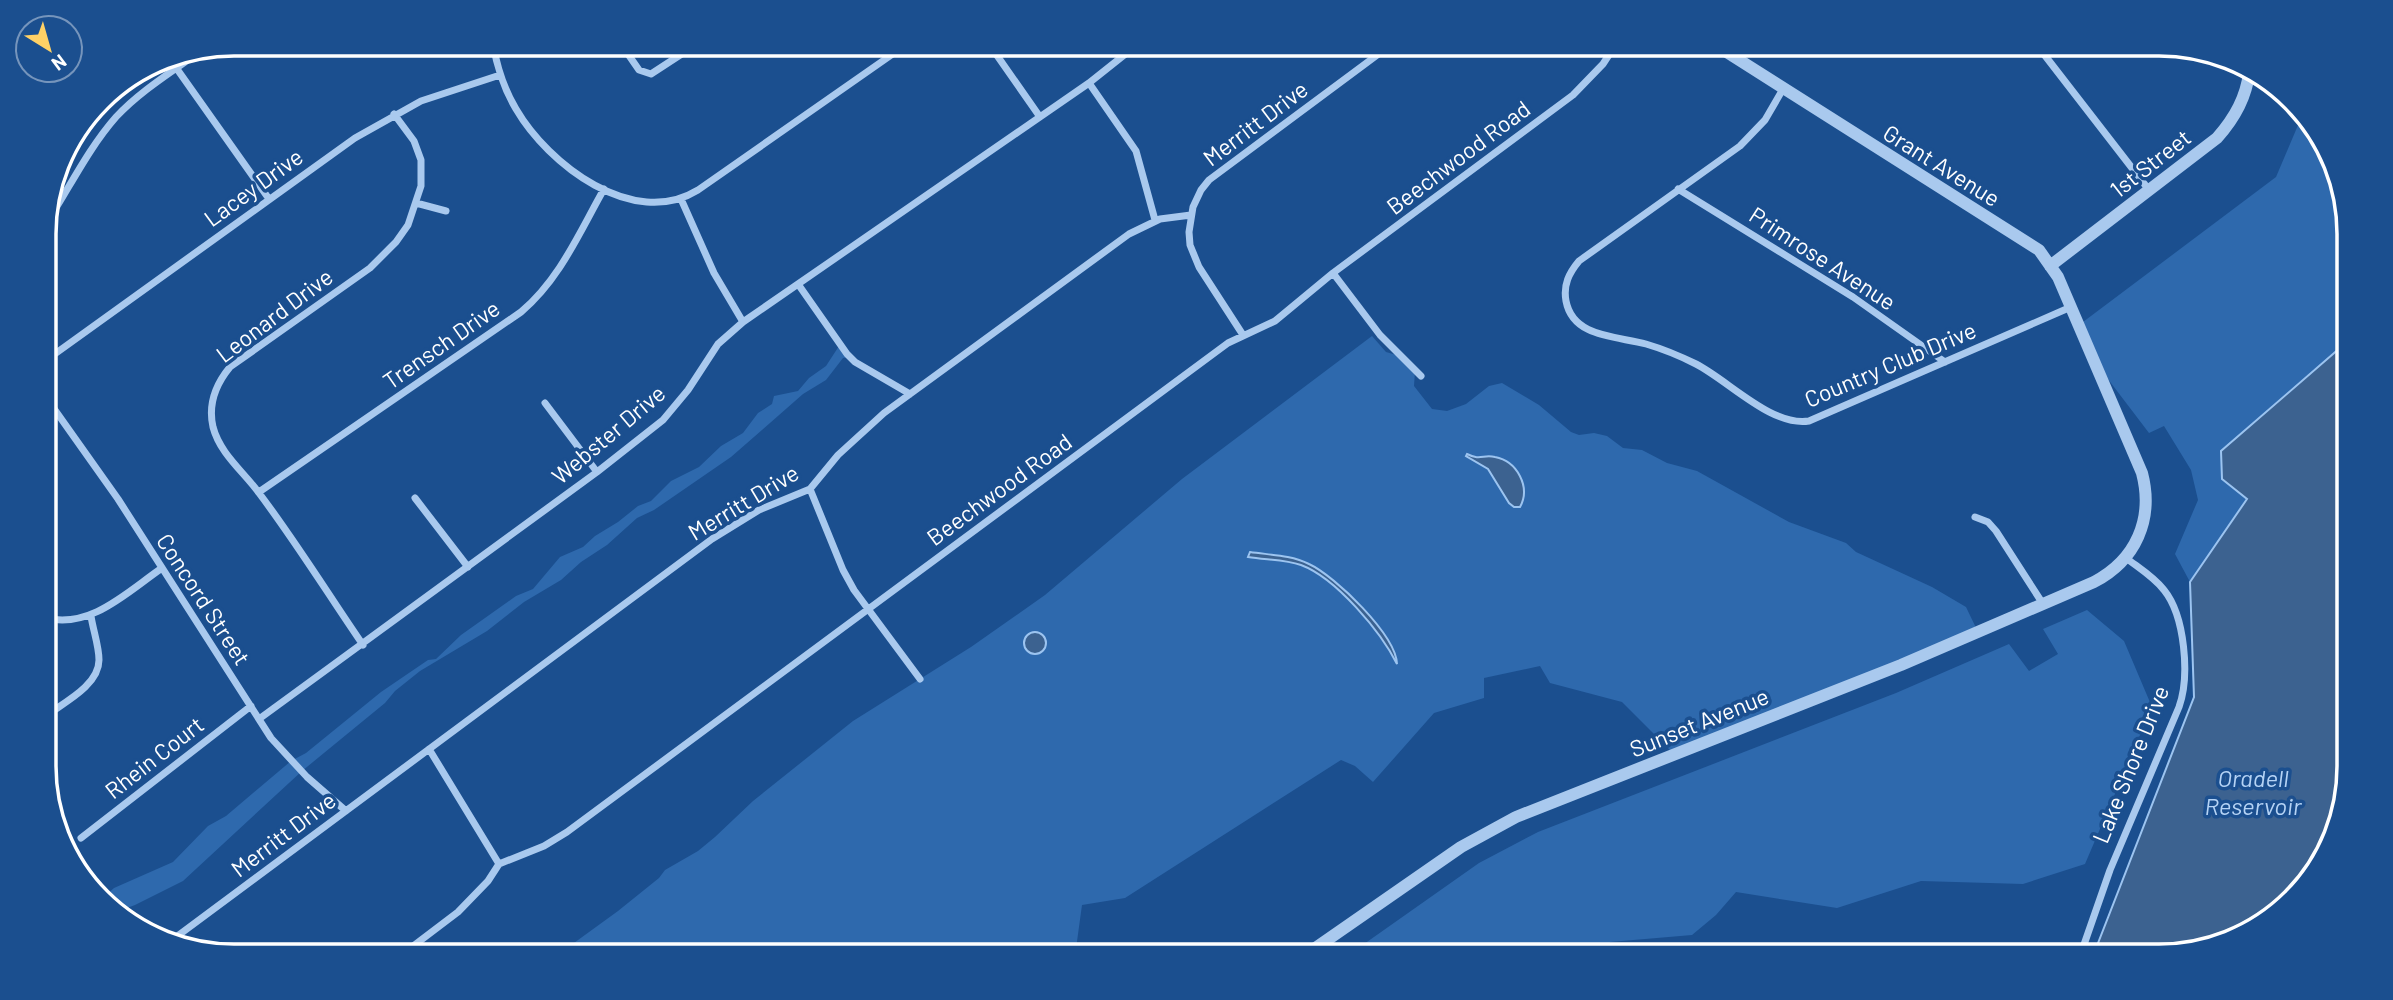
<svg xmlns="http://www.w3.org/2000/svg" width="2393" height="1000" font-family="Barlow,sans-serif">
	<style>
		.green { fill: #2e69ad }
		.water { fill: #3c6290; stroke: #9cc4f0; stroke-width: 2 }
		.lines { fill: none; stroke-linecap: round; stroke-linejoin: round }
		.minor { stroke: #a9c9ee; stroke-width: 7 }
		.tertiary { stroke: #a9c9ee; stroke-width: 12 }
		.labels { text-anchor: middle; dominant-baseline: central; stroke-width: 7; stroke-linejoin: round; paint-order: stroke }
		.street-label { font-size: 23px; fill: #fff; stroke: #1b4f8f }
		.water-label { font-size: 24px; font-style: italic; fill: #b5d3f5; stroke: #1b4f8f }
		.rim { fill: none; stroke: #fff; stroke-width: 3.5 }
	</style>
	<rect width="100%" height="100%" fill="#1b4f8f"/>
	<path class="green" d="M2304,111L2348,208V341L2221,451L2247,498L2190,582L2175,554L2198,500L2191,470L2164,426L2149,433L2098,366L2079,325L2276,177Z
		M1372,336L1386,352L1400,356L1415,371L1414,386L1432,409L1447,411L1466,404L1489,386L1502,383L1539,405L1571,432L1579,435L1594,433L1607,436L1623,448L1642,450L1667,463L1697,471L1789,522L1846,543L1856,552L1932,587L1966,607L1978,632L1674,754L1622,702L1550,683L1540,666L1484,678V698L1434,713L1373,782L1355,766L1341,760L1125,898L1082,905L1075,956H556L618,911L659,878L665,870L698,851L715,837L753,801L853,721L971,647L1045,595L1182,479Z
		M839,346L850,357L843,358L826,380L803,394L731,457L654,510L637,518L607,545L581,562L561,580L524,602L487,631L420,671L395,691L385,703L302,771L183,881L135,905L119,911L99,897L105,896L114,888L173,862L208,826L226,816L291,761L306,753L381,692L428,660L436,659L461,635L516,596L533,589L560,557L583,547L595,536L618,522L638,506L651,501L671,481L699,467L721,446L743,433L758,413L772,404L774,396L798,391L809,378L826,366Z
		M2087,610L2124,641L2152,707L2085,864L2023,884L1921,881L1837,908L1736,892L1716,915L1692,935L1610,942L1607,956H1347L1479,863L1538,832L1896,693L2009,644L2029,671L2058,654L2043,629Z"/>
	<path class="water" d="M2348,341L2349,766L2339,828L2275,917L2171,956H2093L2194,697L2190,582L2247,499L2222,479L2221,451Z
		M1467,454C1481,461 1483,454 1495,457C1517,461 1531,487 1520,507H1514L1509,503L1488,469L1466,456Z
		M1250,552C1270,555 1291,555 1309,564C1335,576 1396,635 1397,664C1381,632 1336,578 1301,565C1284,559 1265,560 1248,557Z
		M1024 643a11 11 0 1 1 22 0a11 11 0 1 1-22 0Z"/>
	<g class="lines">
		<path class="minor" d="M493,44C497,67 504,89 516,109C548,164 633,230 698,190L907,44
			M621,44L639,70L651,74L697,44
			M989,44L1040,117
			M2036,44L2149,190
			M177,69L269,199
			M1089,83L1136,151L1155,220
			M1783,89L1765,120L1740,146L1579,261C1569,273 1563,285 1566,301C1573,338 1617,336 1646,344C1663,349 1680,356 1696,364C1729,381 1772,427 1809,421L2071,307
			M1678,189L1853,297L1945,362
			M681,199L714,273L743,322
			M416,203L446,211
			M44,227C68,191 87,150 116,117C140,91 173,71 202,50
			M1333,273L1380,335L1421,376
			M798,284L847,354L855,362L910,394
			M1243,335L1199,267L1190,245L1189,232L1193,207L1201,190L1209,180L1392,44
			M45,361L355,138L421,101L500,75
			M45,396L118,499L271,738L307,777L346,811
			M545,403L597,472
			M810,489L843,570L854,590L920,679
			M259,492L521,312C560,279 579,233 604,189
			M415,498L468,567
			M1975,517L1988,522L1996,531L2043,604
			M46,618C91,629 127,592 162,568
			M363,645C328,594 296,542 259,493C244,472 220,454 213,427C208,405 216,384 230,367L370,268L396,242L408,225L421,186V160L414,141L394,114
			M47,715C65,702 99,685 99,660C99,646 93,630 91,616
			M259,719L597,472L663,420L688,390L718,344L743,322L1089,83L1138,44
			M429,749L499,864
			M81,838L251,706
			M168,943L712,539L759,510L810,489L838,455L884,413L1129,234L1160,219L1191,215
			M400,956L458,912L488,881L499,864L544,846L567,832L1228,343L1275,321L1333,273L1573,95L1603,64L1616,44
			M2080,956L2110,870L2179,707C2190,676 2185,616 2164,590C2154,577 2139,568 2126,558"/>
		<path class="tertiary" d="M1733,56L1750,44
			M2050,266L2217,138C2234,119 2246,99 2249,73
			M1304,956L1461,847L1516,817L1901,665L2094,582C2136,560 2154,519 2142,473L2058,277L2039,250L1714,44"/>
	</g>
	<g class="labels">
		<g class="street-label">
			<text transform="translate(1255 123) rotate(-37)">Merritt Drive</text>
			<text transform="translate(1458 157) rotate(-37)">Beechwood Road</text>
			<text transform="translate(2150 163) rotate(-38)">1st Street</text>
			<text transform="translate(1942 165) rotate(32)">Grant Avenue</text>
			<text transform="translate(253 187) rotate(-36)">Lacey Drive</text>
			<text transform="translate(1823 258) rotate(33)">Primrose Avenue</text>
			<text transform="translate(274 315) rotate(-37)">Leonard Drive</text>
			<text transform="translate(441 344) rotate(-35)">Trensch Drive</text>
			<text transform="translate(1890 364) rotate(-23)">Country Club Drive</text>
			<text transform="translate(608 434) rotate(-40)">Webster Drive</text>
			<text transform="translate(999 489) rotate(-36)">Beechwood Road</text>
			<text transform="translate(743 502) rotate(-31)">Merritt Drive</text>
			<text transform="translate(204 599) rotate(57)">Concord Street</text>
			<text transform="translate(1699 722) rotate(-22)">Sunset Avenue</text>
			<text transform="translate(154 757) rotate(-38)">Rhein Court</text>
			<text transform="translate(2130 764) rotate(-68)">Lake Shore Drive</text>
			<text transform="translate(283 834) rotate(-37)">Merritt Drive</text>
		</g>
		<g class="water-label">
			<text x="2253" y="777">Oradell<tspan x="2253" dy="28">Reservoir</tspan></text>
		</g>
	</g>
	<path d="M0 0H2393V1000H0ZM234 56H2159A178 178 0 0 1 2337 234V766A178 178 0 0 1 2159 944H234A178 178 0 0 1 56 766V234A178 178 0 0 1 234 56Z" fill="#1b4f8f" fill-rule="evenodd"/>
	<path class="rim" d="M234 56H2159A178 178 0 0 1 2337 234V766A178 178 0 0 1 2159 944H234A178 178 0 0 1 56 766V234A178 178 0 0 1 234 56Z"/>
	<g transform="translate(49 49) rotate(143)"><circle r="33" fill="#1b4f8f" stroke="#7695bc" stroke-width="2"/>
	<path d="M0-5L12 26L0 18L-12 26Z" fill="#ffd166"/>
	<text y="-10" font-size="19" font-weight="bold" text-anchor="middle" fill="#ffffff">N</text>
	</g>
</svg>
